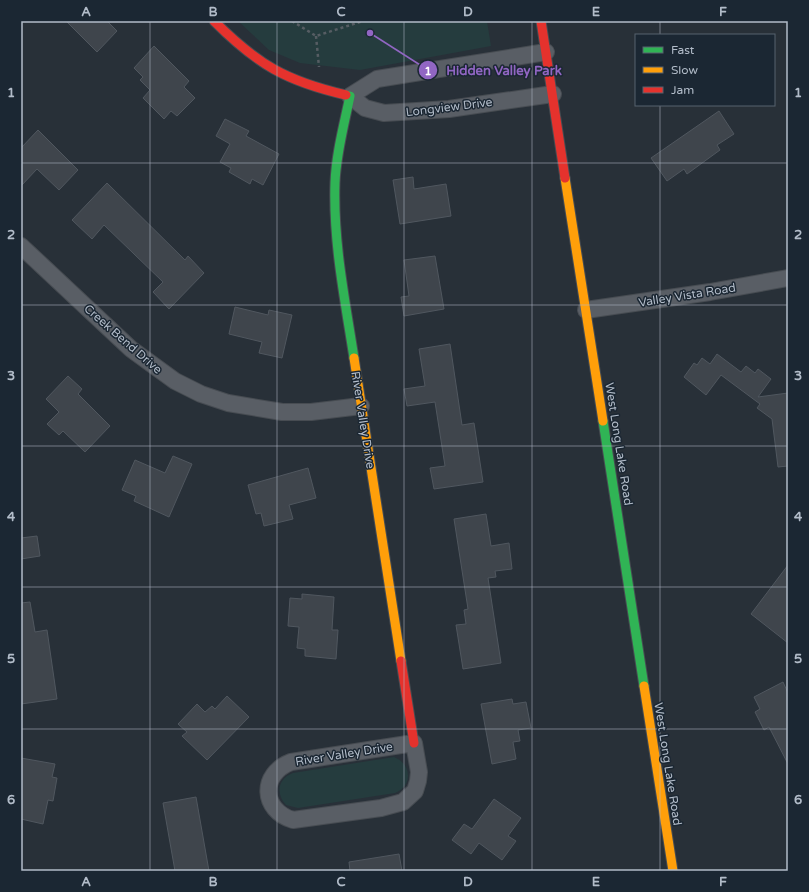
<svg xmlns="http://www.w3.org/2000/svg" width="809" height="892" font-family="'Varela Round',sans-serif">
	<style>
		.green { fill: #253c3e }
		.building { fill: #3f454c; stroke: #50575f }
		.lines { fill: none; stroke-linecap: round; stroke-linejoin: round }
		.street-casing { stroke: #474c52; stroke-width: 18 }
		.fast-casing { stroke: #474c52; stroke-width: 11 }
		.slow-casing { stroke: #474c52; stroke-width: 11 }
		.jam-casing { stroke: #474c52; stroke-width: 11 }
		.path { stroke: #565d63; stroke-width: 2.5; stroke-dasharray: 3 3; stroke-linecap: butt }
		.street { stroke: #595e65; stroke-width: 16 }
		.fast { stroke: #30b455; stroke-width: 9 }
		.slow { stroke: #ff9f0a; stroke-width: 9 }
		.jam { stroke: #e5322d; stroke-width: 9 }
		.grid { fill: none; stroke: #b2bcc9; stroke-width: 1; stroke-opacity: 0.55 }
		.labels { text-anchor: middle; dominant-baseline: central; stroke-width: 3; stroke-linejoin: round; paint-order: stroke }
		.street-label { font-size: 12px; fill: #b2bcc9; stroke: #1b2733 }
		.leader { fill: none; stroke: #9166c3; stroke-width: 1.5 }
		.callout-dot { fill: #9166c3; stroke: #1b2733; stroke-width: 1.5 }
		.mark-label { font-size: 12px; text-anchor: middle; font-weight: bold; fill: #fff }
		.callout-label { font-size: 13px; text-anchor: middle; font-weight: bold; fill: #9166c3; stroke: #1b2733; stroke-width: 3; stroke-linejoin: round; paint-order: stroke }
		.neatline { fill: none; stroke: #b2bcc9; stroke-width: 1.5 }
		.grid-label { font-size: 13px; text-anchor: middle; font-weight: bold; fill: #b2bcc9 }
	</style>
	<rect width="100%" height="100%" fill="#283038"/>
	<path class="green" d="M238,21H487L491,46L360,70L300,63L269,50Z
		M394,757C412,764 413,786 395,793L298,808L286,805C276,794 277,779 293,773Z"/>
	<path class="building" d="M66,21H107L117,31L97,52Z
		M154,46L189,81L184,87L195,98L177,116L171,111L164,119L143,98L150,90L140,80L143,77L134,68Z
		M719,111L734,134L717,145L720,150L687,174L684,169L667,181L651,158Z
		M225,119L249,131L246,136L279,154L263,185L252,179L250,184L229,172L231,168L220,162L230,144L216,136Z
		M38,130L78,170L59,190L37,169L21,186V148Z
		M413,177L414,189L446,184L451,216L400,224L393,180Z
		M107,183L185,260L188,256L204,273L169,309L153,292L163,282L104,225L92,239L72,220Z
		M435,256L444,309L404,316L401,297L409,296L404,260Z
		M235,307L268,315L269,310L292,315L282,358L259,353L262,342L229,334Z
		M450,344L462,425L474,423L483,482L434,489L430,468L445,466L435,402L407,406L404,389L425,386L419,349Z
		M717,354L741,372L746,366L755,373L758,369L771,379L758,397L788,393V466L778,467L772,419L757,408L760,404L721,375L706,395L684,377L694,363L697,365L702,358L710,364Z
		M68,376L82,389L78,394L110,426L85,452L63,431L59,435L47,424L59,412L46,399Z
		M173,456L192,464L169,517L134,501L136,496L122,490L135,460L165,473Z
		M308,468L316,498L289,505L293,519L264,526L261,513L256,514L248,485Z
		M486,514L491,546L509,543L512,569L495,571L496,577L488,578L501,663L463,669L456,625L466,624L464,610L468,609L454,519Z
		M37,536L40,556L21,559V538Z
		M788,565V643L751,614Z
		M302,594L334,597L332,630H338L336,659L305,656V649L297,648L299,627L288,626L290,598L302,599Z
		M30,602L35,632L47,630L57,699L21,704V603Z
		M783,682L788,693V764L769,727L764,730L755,712L760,709L754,697Z
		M227,696L249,717L207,760L182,736L187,732L178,724L197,704L205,712L212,706L215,709Z
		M512,699L513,704L526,702L531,728L518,730L520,741L513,742L516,759L492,764L481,704Z
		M21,758L55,764L52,777L57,778L53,801L48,800L43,824L21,819Z
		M196,797L209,871H175L163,803Z
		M494,799L521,818L508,836L516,841L502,860L479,843L471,854L452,840L464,824L472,829Z
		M399,854L402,871H350L349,862Z"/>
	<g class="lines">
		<defs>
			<path id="street" d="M546,52L377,79L350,96L365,108L384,113L449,109L553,94
				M21,246L131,349L175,381L201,394L228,403L282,412H311L361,406
				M586,310L710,292L788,278
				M414,743L419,772L418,781L415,791L403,802L381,808L293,820C261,810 260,774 291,762Z"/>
			<path id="fast" d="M346,95L350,96C344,125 336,154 335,183C333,242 345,300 354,358
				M603,421L644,686"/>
			<path id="slow" d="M565,178L603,421
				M354,358L401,661
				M644,686L673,871"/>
			<path id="jam" d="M214,21C258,65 286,81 346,95
				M541,21L565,178
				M401,661L414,743"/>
		</defs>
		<use href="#street" class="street-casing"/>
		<use href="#fast" class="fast-casing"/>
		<use href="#slow" class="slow-casing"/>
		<use href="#jam" class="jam-casing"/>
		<path class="path" d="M292,21L316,36L363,21
			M316,36L319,67"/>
		<use href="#street" class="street"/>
		<use href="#fast" class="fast"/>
		<use href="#slow" class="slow"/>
		<use href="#jam" class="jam"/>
	</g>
	<path class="grid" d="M150,21V871M277,21V871M404,21V871M532,21V871M660,21V35M660,105V871M21,163H788M21,305H788M21,446H788M21,587H788M21,729H788"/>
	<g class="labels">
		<g class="street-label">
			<text transform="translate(449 107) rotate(-7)">Longview Drive</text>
			<text transform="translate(687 295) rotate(-9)">Valley Vista Road</text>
			<text transform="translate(123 339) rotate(41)">Creek Bend Drive</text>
			<text transform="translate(363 420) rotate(81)">River Valley Drive</text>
			<text transform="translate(619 444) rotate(81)">West Long Lake Road</text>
			<text transform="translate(344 754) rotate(-9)">River Valley Drive</text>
			<text transform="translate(668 764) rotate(81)">West Long Lake Road</text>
		</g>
	</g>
	<path class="leader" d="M370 33L428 70"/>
	<g class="callout-dot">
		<circle cx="370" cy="33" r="4"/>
		<circle cx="428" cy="70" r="10"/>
	</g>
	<g class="mark-label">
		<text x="428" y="75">1</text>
	</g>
	<g class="callout-label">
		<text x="504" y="75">Hidden Valley Park</text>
	</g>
	<rect width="809" height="892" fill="none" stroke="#1b2733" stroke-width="44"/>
	<rect x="635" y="34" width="140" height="72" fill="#1b2733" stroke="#57636f"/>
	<rect x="643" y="47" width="20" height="6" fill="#30b455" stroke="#57636f"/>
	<text x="671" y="54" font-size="12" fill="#b2bcc9">Fast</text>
	<rect x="643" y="67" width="20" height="6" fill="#ff9f0a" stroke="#57636f"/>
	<text x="671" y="74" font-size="12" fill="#b2bcc9">Slow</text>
	<rect x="643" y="87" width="20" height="6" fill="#e5322d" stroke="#57636f"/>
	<text x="671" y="94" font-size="12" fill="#b2bcc9">Jam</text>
	<rect x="22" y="22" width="765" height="848" class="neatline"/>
	<g class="grid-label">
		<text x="86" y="16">A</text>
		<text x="213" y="16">B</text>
		<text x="341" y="16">C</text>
		<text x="468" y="16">D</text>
		<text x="596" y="16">E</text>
		<text x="723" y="16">F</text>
		<text x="11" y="97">1</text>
		<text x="798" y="97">1</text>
		<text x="11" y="239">2</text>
		<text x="798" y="239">2</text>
		<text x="11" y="380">3</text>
		<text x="798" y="380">3</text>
		<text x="11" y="521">4</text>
		<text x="798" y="521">4</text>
		<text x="11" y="663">5</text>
		<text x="798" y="663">5</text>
		<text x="11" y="804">6</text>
		<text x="798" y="804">6</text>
		<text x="86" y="886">A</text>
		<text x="213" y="886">B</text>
		<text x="341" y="886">C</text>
		<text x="468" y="886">D</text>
		<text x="596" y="886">E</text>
		<text x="723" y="886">F</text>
	</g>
</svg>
